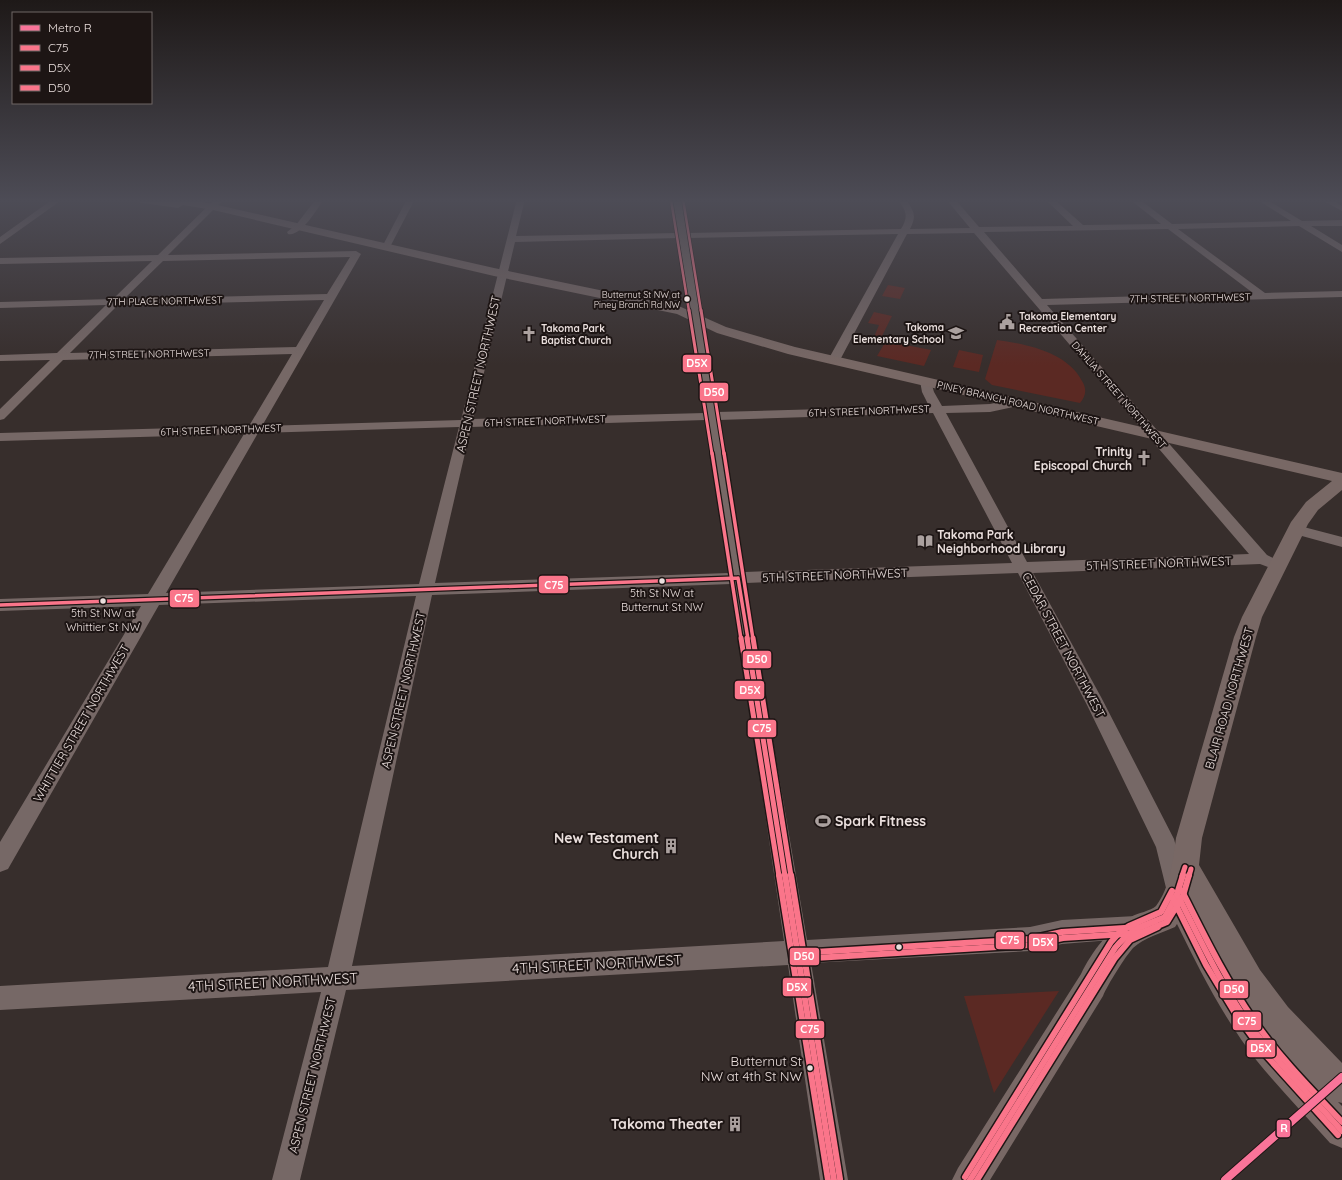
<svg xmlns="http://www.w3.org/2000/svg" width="1342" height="1180" font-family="Quicksand,sans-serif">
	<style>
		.green { fill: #5b2923 }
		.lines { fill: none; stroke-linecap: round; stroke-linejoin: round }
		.minor { fill: #766866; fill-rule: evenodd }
		.major { fill: #786865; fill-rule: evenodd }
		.bus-1-far2-casing { stroke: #1d1514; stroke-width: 6 }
		.bus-1-far1-casing { stroke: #1d1514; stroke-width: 8 }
		.bus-1-casing { stroke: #1d1514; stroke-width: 9 }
		.bus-2-far4-casing { stroke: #1d1514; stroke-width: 4 }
		.bus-2-far3-casing { stroke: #1d1514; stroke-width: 5 }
		.bus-2-far2-casing { stroke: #1d1514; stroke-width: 6 }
		.bus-2-far1-casing { stroke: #1d1514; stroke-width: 8 }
		.bus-2-casing { stroke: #1d1514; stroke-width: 9 }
		.bus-3-far4-casing { stroke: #1d1514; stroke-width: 4 }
		.bus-3-far3-casing { stroke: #1d1514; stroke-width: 5 }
		.bus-3-far2-casing { stroke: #1d1514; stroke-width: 6 }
		.bus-3-far1-casing { stroke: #1d1514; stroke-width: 8 }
		.bus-3-casing { stroke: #1d1514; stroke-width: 9 }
		.bus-1-far2 { stroke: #fa758a; stroke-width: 3.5 }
		.bus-1-far1 { stroke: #fa758a; stroke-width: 5 }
		.bus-1 { stroke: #fa758a; stroke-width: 6 }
		.bus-2-far4 { stroke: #fa758a; stroke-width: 2.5 }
		.bus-2-far3 { stroke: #fa758a; stroke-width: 3 }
		.bus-2-far2 { stroke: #fa758a; stroke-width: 3.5 }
		.bus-2-far1 { stroke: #fa758a; stroke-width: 5 }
		.bus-2 { stroke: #fa758a; stroke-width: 6 }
		.bus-3-far4 { stroke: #fa758a; stroke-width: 2.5 }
		.bus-3-far3 { stroke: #fa758a; stroke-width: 3 }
		.bus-3-far2 { stroke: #fa758a; stroke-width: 3.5 }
		.bus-3-far1 { stroke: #fa758a; stroke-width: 5 }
		.bus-3 { stroke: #fa758a; stroke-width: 6 }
		.metro-1-casing { stroke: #1d1514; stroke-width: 10 }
		.metro-1 { stroke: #f97499; stroke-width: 8 }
		.bus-dot { fill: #eadfdd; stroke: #1d1514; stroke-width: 1.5 }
		.labels { text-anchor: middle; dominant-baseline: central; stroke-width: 4; stroke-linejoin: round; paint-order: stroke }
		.far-bus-label { font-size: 9px; fill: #eadfdd; stroke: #1d1514; text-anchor: end }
		.far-street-label { font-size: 10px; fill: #eadfdd; stroke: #1d1514 }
		.far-poi-label { font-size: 10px; font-weight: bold; fill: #eadfdd; stroke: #1d1514; text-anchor: start }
		.bus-label { font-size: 11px; fill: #eadfdd; stroke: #1d1514 }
		.street-label { font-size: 12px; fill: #eadfdd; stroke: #1d1514 }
		.poi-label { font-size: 12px; font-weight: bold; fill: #eadfdd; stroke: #1d1514; text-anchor: end }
		.near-bus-label { font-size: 13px; fill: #eadfdd; stroke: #1d1514; text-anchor: end }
		.near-poi-label { font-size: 14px; font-weight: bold; fill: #eadfdd; stroke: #1d1514; text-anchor: end }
		.near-street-label { font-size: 14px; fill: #eadfdd; stroke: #1d1514 }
		.line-badge { stroke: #1d1514; stroke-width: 1.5 }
		.badge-label { font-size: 11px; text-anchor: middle; font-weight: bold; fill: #fff }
	</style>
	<rect width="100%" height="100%" fill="#372e2c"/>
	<path class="green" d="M888,285L905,288L900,299L882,296Z
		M874,312L892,316L881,338L874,337L879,325L868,323Z
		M997,340C1026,344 1067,352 1082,381C1087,389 1086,396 1080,403L992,385L985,379Z
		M886,341L931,350L924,366L877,356Z
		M959,350L983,355L979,372L953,367Z
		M1059,991L994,1093L964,996Z"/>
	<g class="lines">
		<path class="minor" d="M53,199H63L0,244V237Z
			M215,199H224L168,255L356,251L361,254L262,426L461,420L517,199H525L516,236L678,233L673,199H681L687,233L901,229C909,215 906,212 898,199H906C914,212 917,215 910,229L970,228L946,199H955L979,227L1073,226L1045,199H1054L1083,225L1161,224L1129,199H1139L1172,224L1291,221L1256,199H1266L1302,221L1342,220V226H1311L1342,245V252L1299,226L1178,229L1265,293L1342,291V297L1047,305L1267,555L1273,558L1276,562L1273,566L1268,567L1260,564L1033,573L1101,697L1174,839L1187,888L1184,896L1176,899L1168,896L1156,847L1087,705L1018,573L746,583L807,940L1030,927L1062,920L1136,916L1144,919L1147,927L1144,935L1136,938L1062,944L1030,951L811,963L848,1180H820L788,965L346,990L300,1180H272L321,992L0,1010V986L328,967L416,596L159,605L8,869L0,872V842L141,606L0,611V599L148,594L244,434L0,441V433L249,426L292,354L63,360L4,419L0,420V409L50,360L0,361V355L57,353L106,305L0,308V302L113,299L152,261L0,264V258L158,255ZM1168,229L1253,293L1042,299L984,232ZM974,233L1249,554L1027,562L946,413L990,412L1022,405L1024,402L1022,399L1018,398L990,404L942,406L934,392L930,379H922L920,381L922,392L929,406L717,412L688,238L898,234L828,360L830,362H838L840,360L907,234ZM679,238L705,413L473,419L515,242ZM350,257L327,294L124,299L163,261ZM324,300L296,347L70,353L118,305ZM933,413L1012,563L745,572L719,420ZM706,420L729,573L435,583L471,427ZM459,427L419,584L166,593L258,433ZM731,584L784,941L352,966L432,595Z
			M316,199H324C317,209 301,237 288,234L287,232L296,225Z
			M407,199H415L390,247L386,250L383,249L382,247Z
			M1320,199H1331L1342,206V211Z
			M1296,525L1342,537V547L1291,533L1289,530L1291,527Z"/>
		<path class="major" d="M131,199H185L213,204L494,268L681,307L726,327L795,347L1342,473V490L1318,510L1308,524L1262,617L1256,637L1202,838L1199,865L1260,970L1288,1007L1342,1063V1103L1338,1102L1342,1106V1148L1330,1143C1306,1116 1280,1089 1257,1061C1224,1019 1200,971 1177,924L1175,927C1161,933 1144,938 1133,948C1125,957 1108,984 1103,996L990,1180H952L958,1168L1081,974C1091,953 1110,927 1131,917C1137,913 1151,911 1156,906C1170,888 1173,860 1176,838L1234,637L1242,617L1291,522L1306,502L1332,481L788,354L717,333L677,314L494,276L213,210L183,205L178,208L136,202Z"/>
		<defs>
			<path id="bus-1-far2" d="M738,578L748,639
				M0,605L738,578"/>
			<path id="bus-1-far1" d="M747,638L785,876
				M1182,876L1185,867"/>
			<path id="bus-1" d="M785,875L834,1180
				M1177,894C1201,941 1223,990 1255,1032C1282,1068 1313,1098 1342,1131
				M798,953L1030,939L1062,932L1140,927L1165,917L1177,894L1183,875
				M970,1180L1115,948C1126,934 1140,927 1156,921"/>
			<path id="bus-2-far4" d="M671,200L689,311"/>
			<path id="bus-2-far3" d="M689,310L712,454"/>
			<path id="bus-2-far2" d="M712,453L741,639"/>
			<path id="bus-2-far1" d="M741,638L779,876
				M1189,876L1191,869"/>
			<path id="bus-2" d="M779,875L828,1180
				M1172,897L1206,965L1235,1013L1264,1053L1338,1135
				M798,959L1030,945L1063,938L1141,933L1167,922L1183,896L1189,875
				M977,1180L1115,958L1130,940L1158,927"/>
			<path id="bus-3-far4" d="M683,199L701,311"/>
			<path id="bus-3-far3" d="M701,310L724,454"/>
			<path id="bus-3-far2" d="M724,453L753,639"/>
			<path id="bus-3-far1" d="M753,638L791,876"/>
			<path id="bus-3" d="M791,875L840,1179
				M1182,891C1205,937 1228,984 1258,1026C1283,1061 1313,1091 1342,1122
				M965,1177L1111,942L1119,933L1129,926L1161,912L1172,891"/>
		</defs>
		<use href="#bus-1-far2" class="bus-1-far2-casing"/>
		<use href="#bus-1-far1" class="bus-1-far1-casing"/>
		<use href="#bus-1" class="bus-1-casing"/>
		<use href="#bus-2-far4" class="bus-2-far4-casing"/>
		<use href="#bus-2-far3" class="bus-2-far3-casing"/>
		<use href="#bus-2-far2" class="bus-2-far2-casing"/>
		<use href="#bus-2-far1" class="bus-2-far1-casing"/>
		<use href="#bus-2" class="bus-2-casing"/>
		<use href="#bus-3-far4" class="bus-3-far4-casing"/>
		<use href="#bus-3-far3" class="bus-3-far3-casing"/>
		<use href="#bus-3-far2" class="bus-3-far2-casing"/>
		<use href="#bus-3-far1" class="bus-3-far1-casing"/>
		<use href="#bus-3" class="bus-3-casing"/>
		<use href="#bus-1-far2" class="bus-1-far2"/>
		<use href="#bus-1-far1" class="bus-1-far1"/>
		<use href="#bus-1" class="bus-1"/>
		<use href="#bus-2-far4" class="bus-2-far4"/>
		<use href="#bus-2-far3" class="bus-2-far3"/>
		<use href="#bus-2-far2" class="bus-2-far2"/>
		<use href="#bus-2-far1" class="bus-2-far1"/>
		<use href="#bus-2" class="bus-2"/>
		<use href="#bus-3-far4" class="bus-3-far4"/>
		<use href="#bus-3-far3" class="bus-3-far3"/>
		<use href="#bus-3-far2" class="bus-3-far2"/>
		<use href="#bus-3-far1" class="bus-3-far1"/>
		<use href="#bus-3" class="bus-3"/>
		<defs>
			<path id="metro-1" d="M1225,1180L1342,1077"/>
		</defs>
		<use href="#metro-1" class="metro-1-casing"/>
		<use href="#metro-1" class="metro-1"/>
	</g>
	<linearGradient id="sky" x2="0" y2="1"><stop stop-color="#1e1918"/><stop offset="0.55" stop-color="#4d4c56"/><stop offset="1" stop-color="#4d4c56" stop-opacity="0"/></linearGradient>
	<rect width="1342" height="365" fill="url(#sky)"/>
	<defs>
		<symbol id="civic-bare" viewBox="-9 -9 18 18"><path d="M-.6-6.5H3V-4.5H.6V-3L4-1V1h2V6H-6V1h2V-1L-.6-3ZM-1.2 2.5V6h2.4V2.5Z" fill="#aba19f" stroke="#1d1514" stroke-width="2.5" paint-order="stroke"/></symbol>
		<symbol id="school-bare" viewBox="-9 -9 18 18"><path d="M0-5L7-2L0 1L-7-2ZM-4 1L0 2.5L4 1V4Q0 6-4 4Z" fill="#aba19f" stroke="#1d1514" stroke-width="2.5" paint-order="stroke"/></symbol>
		<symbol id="church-bare" viewBox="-9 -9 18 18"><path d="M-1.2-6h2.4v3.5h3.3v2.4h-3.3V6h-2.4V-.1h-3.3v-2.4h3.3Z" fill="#aba19f" stroke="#1d1514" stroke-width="2.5" paint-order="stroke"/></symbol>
		<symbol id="library-bare" viewBox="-9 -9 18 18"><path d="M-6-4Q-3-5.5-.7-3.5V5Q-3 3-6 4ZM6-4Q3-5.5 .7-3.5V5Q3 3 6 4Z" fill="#aba19f" stroke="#1d1514" stroke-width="2.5" paint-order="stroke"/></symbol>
		<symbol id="stadium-bare" viewBox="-9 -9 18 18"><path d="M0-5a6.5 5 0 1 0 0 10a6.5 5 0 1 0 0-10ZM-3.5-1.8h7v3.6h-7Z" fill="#aba19f" stroke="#1d1514" stroke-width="2.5" paint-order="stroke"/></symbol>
		<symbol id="building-bare" viewBox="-9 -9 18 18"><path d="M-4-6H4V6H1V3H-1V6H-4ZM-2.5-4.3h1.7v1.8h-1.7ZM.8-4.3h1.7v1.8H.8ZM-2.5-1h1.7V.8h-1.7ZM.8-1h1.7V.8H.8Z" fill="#aba19f" stroke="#1d1514" stroke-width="2.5" paint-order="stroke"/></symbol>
	</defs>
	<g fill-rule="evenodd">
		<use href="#civic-bare" x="996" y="311" width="22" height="22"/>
		<use href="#school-bare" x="945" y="322" width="22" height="22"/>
		<use href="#church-bare" x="518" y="323" width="22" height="22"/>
		<use href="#church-bare" x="1133" y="447" width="22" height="22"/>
		<use href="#library-bare" x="914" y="530" width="22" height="22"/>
		<use href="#stadium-bare" x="812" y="810" width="22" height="22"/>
		<use href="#building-bare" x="660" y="835" width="22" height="22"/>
		<use href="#building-bare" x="724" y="1113" width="22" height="22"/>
	</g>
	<g class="bus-dot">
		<circle cx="687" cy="299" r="3.5"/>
		<circle cx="662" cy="581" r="3.5"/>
		<circle cx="103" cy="601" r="3.5"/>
		<circle cx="899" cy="947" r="3.5"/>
		<circle cx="810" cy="1068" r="3.5"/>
	</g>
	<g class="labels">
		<g class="far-bus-label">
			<text x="680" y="294">Butternut St NW at<tspan x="680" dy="10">Piney Branch Rd NW</tspan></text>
		</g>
		<g class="far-street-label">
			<text transform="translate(1190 298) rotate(-1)">7TH STREET NORTHWEST</text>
			<text transform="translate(165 301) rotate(-1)">7TH PLACE NORTHWEST</text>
			<text transform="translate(149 354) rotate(-1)">7TH STREET NORTHWEST</text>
			<text transform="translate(1119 395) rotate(49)">DAHLIA STREET NORTHWEST</text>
			<text transform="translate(1018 403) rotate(13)">PINEY BRANCH ROAD NORTHWEST</text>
			<text transform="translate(869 411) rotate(-2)">6TH STREET NORTHWEST</text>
			<text transform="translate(545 421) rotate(-2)">6TH STREET NORTHWEST</text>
			<text transform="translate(221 430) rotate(-2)">6TH STREET NORTHWEST</text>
		</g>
		<g class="far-poi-label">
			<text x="1019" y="316">Takoma Elementary<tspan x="1019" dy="12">Recreation Center</tspan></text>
			<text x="944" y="327" text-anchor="end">Takoma<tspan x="944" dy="12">Elementary School</tspan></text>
			<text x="541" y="328">Takoma Park<tspan x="541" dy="12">Baptist Church</tspan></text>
		</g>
		<g class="bus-label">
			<text x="662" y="593">5th St NW at<tspan x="662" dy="14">Butternut St NW</tspan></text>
			<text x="103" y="613">5th St NW at<tspan x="103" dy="14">Whittier St NW</tspan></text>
		</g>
		<g class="street-label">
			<text transform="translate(478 374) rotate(-77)">ASPEN STREET NORTHWEST</text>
			<text transform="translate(1159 563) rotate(-2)">5TH STREET NORTHWEST</text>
			<text transform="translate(835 575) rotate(-2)">5TH STREET NORTHWEST</text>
			<text transform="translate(1064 645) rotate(62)">CEDAR STREET NORTHWEST</text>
			<text transform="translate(403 690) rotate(-77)">ASPEN STREET NORTHWEST</text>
			<text transform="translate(1229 698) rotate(-74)">BLAIR ROAD NORTHWEST</text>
			<text transform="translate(81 723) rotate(-60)">WHITTIER STREET NORTHWEST</text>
			<text transform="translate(312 1075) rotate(-76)">ASPEN STREET NORTHWEST</text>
		</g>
		<g class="poi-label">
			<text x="1132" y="451">Trinity<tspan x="1132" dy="14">Episcopal Church</tspan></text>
			<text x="937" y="534" text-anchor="start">Takoma Park<tspan x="937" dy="14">Neighborhood Library</tspan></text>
		</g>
		<g class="near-bus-label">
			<text x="802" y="1061">Butternut St<tspan x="802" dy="15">NW at 4th St NW</tspan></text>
		</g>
		<g class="near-poi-label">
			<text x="835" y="821" text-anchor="start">Spark Fitness</text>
			<text x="659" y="838">New Testament<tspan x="659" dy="16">Church</tspan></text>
			<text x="723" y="1124">Takoma Theater</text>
		</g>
		<g class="near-street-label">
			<text transform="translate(597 964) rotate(-3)">4TH STREET NORTHWEST</text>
			<text transform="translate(273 982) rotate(-3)">4TH STREET NORTHWEST</text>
		</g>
	</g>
	<g class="line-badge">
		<rect x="682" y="354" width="30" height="19" rx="4" fill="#fa758a"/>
		<rect x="699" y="382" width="30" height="20" rx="4" fill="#fa758a"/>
		<rect x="538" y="575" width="31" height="19" rx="4" fill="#fa758a"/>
		<rect x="169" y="589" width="31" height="19" rx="4" fill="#fa758a"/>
		<rect x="742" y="650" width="30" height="19" rx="4" fill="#fa758a"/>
		<rect x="734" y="680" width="31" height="20" rx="4" fill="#fa758a"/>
		<rect x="747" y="719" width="30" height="19" rx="4" fill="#fa758a"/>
		<rect x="995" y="931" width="30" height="19" rx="4" fill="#fa758a"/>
		<rect x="1028" y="933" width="30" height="19" rx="4" fill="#fa758a"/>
		<rect x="789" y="947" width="31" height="19" rx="4" fill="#fa758a"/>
		<rect x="782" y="977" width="30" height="20" rx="4" fill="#fa758a"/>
		<rect x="1219" y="980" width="30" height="19" rx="4" fill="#fa758a"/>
		<rect x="1232" y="1011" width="30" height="20" rx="4" fill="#fa758a"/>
		<rect x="795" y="1020" width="30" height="19" rx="4" fill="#fa758a"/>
		<rect x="1246" y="1039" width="30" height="19" rx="4" fill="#fa758a"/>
		<rect x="1276" y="1119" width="15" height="19" rx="4" fill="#f97499"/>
	</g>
	<g class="badge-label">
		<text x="697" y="367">D5X</text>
		<text x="714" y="396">D50</text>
		<text x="554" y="589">C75</text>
		<text x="184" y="602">C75</text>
		<text x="757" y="663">D50</text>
		<text x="750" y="694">D5X</text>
		<text x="762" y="732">C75</text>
		<text x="1010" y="944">C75</text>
		<text x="1043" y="946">D5X</text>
		<text x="804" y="960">D50</text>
		<text x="797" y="991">D5X</text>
		<text x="1234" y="993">D50</text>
		<text x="1247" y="1025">C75</text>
		<text x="810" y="1033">C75</text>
		<text x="1261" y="1052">D5X</text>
		<text x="1284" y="1132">R</text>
	</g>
	<rect x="12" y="12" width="140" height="92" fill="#1d1514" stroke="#6f6664"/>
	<rect x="20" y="25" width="20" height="6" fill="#f97499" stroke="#6f6664"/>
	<text x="48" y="32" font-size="12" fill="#eadfdd">Metro R</text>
	<rect x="20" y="45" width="20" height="6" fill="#fa758a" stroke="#6f6664"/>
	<text x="48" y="52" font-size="12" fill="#eadfdd">C75</text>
	<rect x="20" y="65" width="20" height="6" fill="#fa758a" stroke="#6f6664"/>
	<text x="48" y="72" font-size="12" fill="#eadfdd">D5X</text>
	<rect x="20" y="85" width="20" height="6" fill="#fa758a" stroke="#6f6664"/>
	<text x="48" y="92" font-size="12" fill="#eadfdd">D50</text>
</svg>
